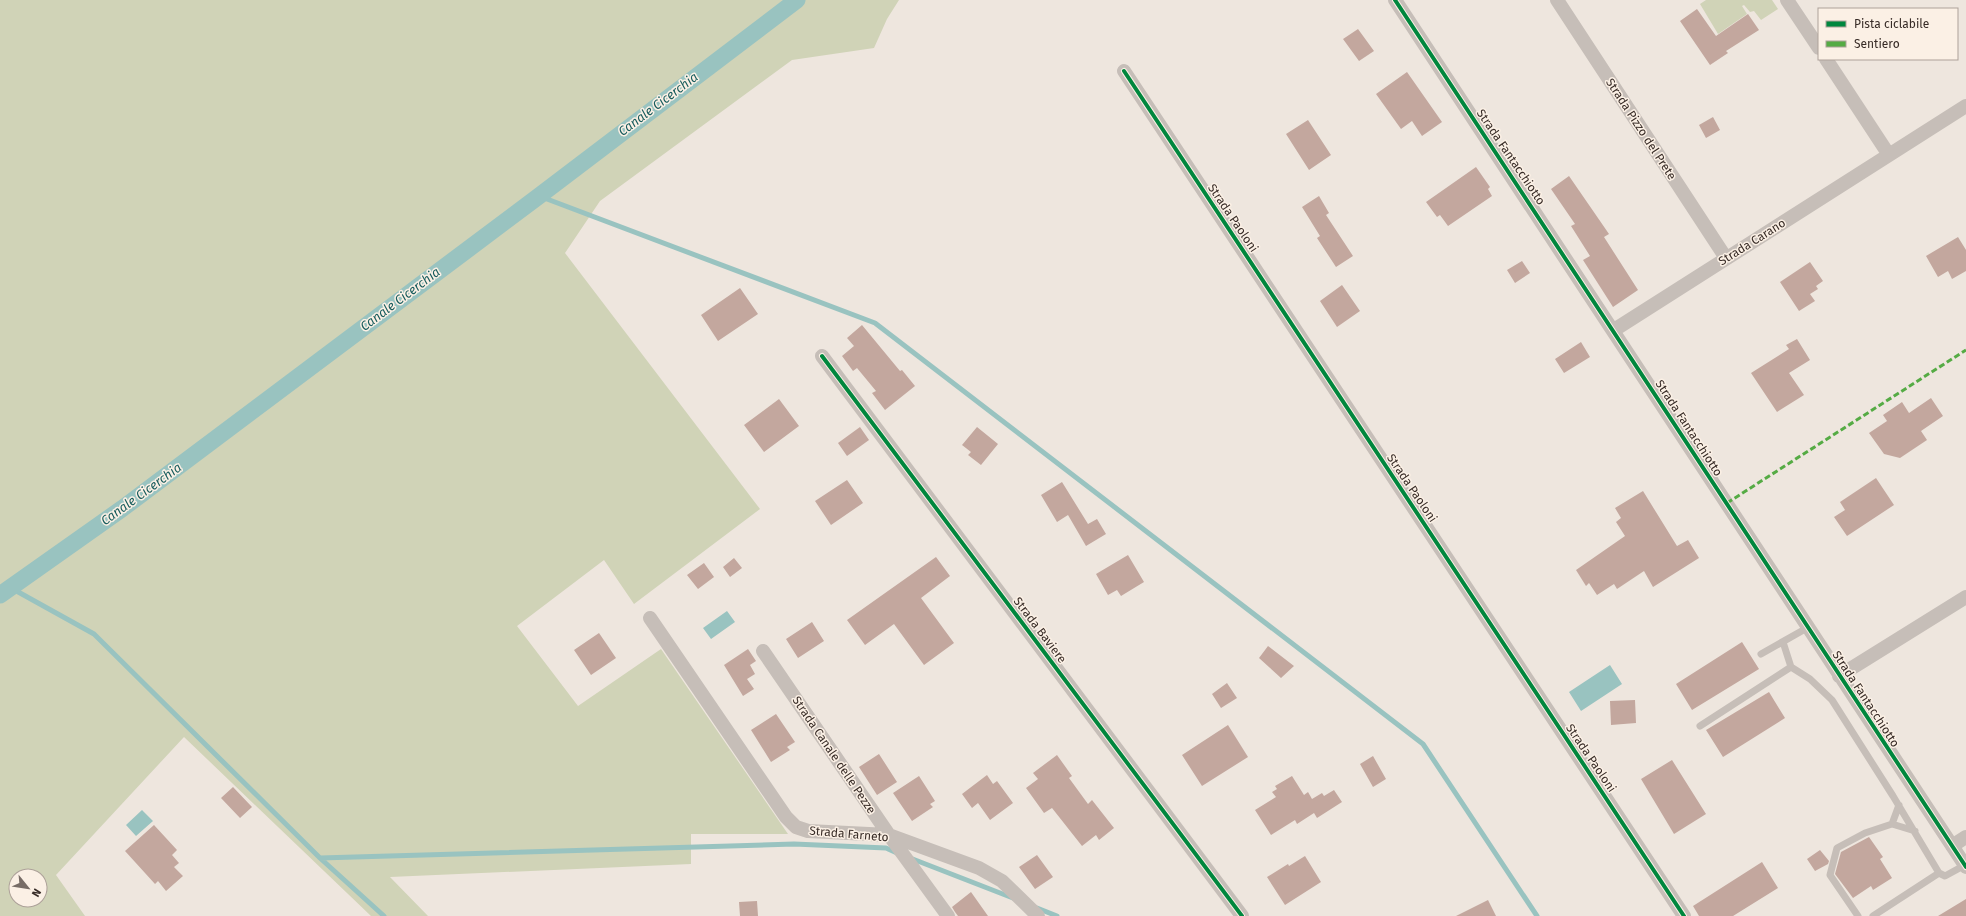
<svg xmlns="http://www.w3.org/2000/svg" width="1966" height="916" font-family="'Fira Sans',sans-serif">
	<style>
		.green { fill: #d0d3b7; fill-rule: evenodd }
		.water { fill: #99c3c0 }
		.lines { fill: none; stroke-linecap: round; stroke-linejoin: round }
		.stream { stroke: #99c3c0; stroke-width: 5 }
		.canal { stroke: #99c3c0; stroke-width: 17 }
		.building { fill: #c3a79e }
		.lane { stroke: #c6beb8; stroke-width: 7 }
		.street { stroke: #c6beb8; stroke-width: 14 }
		.quiet { stroke: #55ab44; stroke-width: 3; stroke-dasharray: 6 3; stroke-linecap: butt }
		.cycleway-casing { stroke: #fbf0e5; stroke-width: 6 }
		.cycleway { stroke: #00873e; stroke-width: 4 }
		.labels { text-anchor: middle; dominant-baseline: central; stroke-width: 3; stroke-linejoin: round; paint-order: stroke }
		.street-label { font-size: 12px; fill: #372b26; stroke: #fbf0e5 }
		.water-label { font-size: 13px; font-style: italic; fill: #175c5d; stroke: #fbf0e5 }
	</style>
	<rect width="100%" height="100%" fill="#eee6de"/>
	<path class="green" d="M0,0H899L887,19L874,48L792,60L600,201L565,253L760,509L634,604L604,560L517,626L578,706L661,649L788,834H691V864L390,877L428,916H371L184,737L56,875L85,916H0ZM16,876H40V900H16Z
		M1706,0H1772L1778,9L1761,20L1754,11L1750,12L1744,5L1742,6L1747,14L1718,34L1700,4Z"/>
	<path class="water" d="M727,611L735,622L711,639L703,628Z
		M1610,665L1622,684L1581,711L1569,692Z
		M142,810L153,821L136,836L126,825Z"/>
	<g class="lines">
		<path class="stream" d="M539,196L875,323L1423,744L1537,916
			M11,588L94,634L320,858L384,916
			M320,858L794,844L886,848L897,853
			M910,858L1013,898
			M1037,908L1057,916"/>
		<path class="canal" d="M0,595L123,508L539,196L797,0"/>
	</g>
	<path class="building" d="M1697,9L1716,36L1748,14L1759,30L1726,51L1728,53L1710,65L1680,21Z
		M1358,29L1374,51L1359,61L1343,39Z
		M1407,72L1442,122L1422,136L1412,121L1401,129L1376,94Z
		M1713,117L1720,130L1706,138L1699,125Z
		M1308,120L1331,155L1309,170L1286,134Z
		M1476,167L1490,187L1488,189L1492,196L1448,226L1440,215L1437,217L1426,202Z
		M1569,176L1609,234L1604,237L1638,290L1613,307L1583,260L1590,256L1571,226L1575,224L1551,189Z
		M1319,196L1329,213L1326,215L1353,256L1336,267L1317,238L1320,236L1302,207Z
		M1958,237L1966,250V271L1952,279L1948,271L1938,277L1926,256Z
		M1522,261L1530,273L1515,283L1507,270Z
		M1810,262L1823,281L1816,286L1818,289L1810,294L1815,301L1799,311L1780,282Z
		M1342,285L1360,311L1337,327L1320,301Z
		M740,288L758,314L718,341L701,315Z
		M862,325L900,371L902,370L915,386L885,410L872,393L876,391L857,368L853,371L842,356L854,346L847,338Z
		M1797,339L1810,360L1789,373L1804,395L1777,412L1751,373L1789,349L1786,345Z
		M1581,342L1590,357L1564,373L1555,359Z
		M1931,398L1943,416L1921,431L1927,440L1900,458L1884,454L1869,433L1887,421L1883,415L1902,402L1909,413Z
		M779,399L799,426L764,452L744,425Z
		M860,427L869,440L847,456L838,443Z
		M977,427L998,444L981,465L968,455L971,452L962,445Z
		M1876,478L1894,505L1847,536L1834,517L1845,510L1840,502Z
		M847,480L863,503L831,525L815,501Z
		M1062,482L1088,524L1097,519L1106,534L1086,546L1068,515L1057,522L1041,495Z
		M1643,491L1677,546L1688,540L1699,558L1653,587L1644,571L1617,589L1614,584L1597,595L1589,583L1586,586L1576,570L1625,536L1616,522L1621,518L1615,508Z
		M1128,555L1144,582L1121,596L1117,590L1108,595L1096,574Z
		M936,557L950,576L921,598L954,643L924,665L894,624L865,645L847,620Z
		M734,558L742,568L730,577L723,567Z
		M704,563L714,577L698,589L687,575Z
		M812,622L824,641L798,658L786,639Z
		M599,633L616,658L591,675L574,650Z
		M1742,642L1759,669L1692,710L1676,684Z
		M1268,646L1294,666L1281,678L1259,658Z
		M748,649L756,661L750,665L755,674L747,679L754,689L743,696L724,665Z
		M1227,683L1237,698L1221,708L1212,694Z
		M1769,692L1785,718L1723,757L1706,730Z
		M1635,700L1636,723L1611,725L1610,701Z
		M776,714L795,742L787,747L790,750L771,762L751,730Z
		M1228,725L1248,757L1202,786L1182,755Z
		M879,754L897,782L877,795L859,767Z
		M1057,755L1072,776L1069,778L1088,804L1092,800L1114,828L1099,840L1096,835L1082,846L1052,808L1044,813L1026,788L1038,779L1033,773Z
		M1373,756L1386,779L1373,787L1360,764Z
		M1672,760L1706,814L1674,834L1641,779Z
		M987,775L993,784L997,781L1013,803L990,820L978,803L972,808L962,794Z
		M919,776L935,801L930,804L933,807L912,821L893,793Z
		M1292,776L1304,795L1308,792L1312,799L1322,793L1324,796L1334,790L1342,802L1317,818L1314,813L1297,824L1295,820L1271,835L1255,810L1276,797L1272,792L1277,789L1275,786Z
		M233,787L252,807L240,818L221,798Z
		M154,825L177,850L172,855L179,863L174,867L183,876L166,891L158,881L155,884L125,851Z
		M1869,837L1883,857L1880,859L1892,878L1873,890L1871,886L1853,898L1835,874L1841,852Z
		M1820,850L1829,861L1828,864L1815,871L1807,859Z
		M1037,855L1053,877L1035,889L1019,867Z
		M1305,856L1321,882L1285,905L1267,877L1288,864L1289,866Z
		M1762,862L1778,888L1733,916H1699L1693,906Z
		M971,892L988,916H958L955,912L952,907Z
		M1966,899V916H1938Z
		M1488,900L1496,916H1456Z
		M757,901L758,916H740L739,902Z"/>
	<g class="lines">
		<path class="lane" d="M1783,642L1791,667
			M1761,654L1807,628
			M1700,726L1791,667L1810,679L1832,700L1893,796L1939,873L1945,876L1965,865
			M1892,824L1899,805
			M1858,916L1830,875L1837,848L1865,833L1892,824L1915,831
			M1873,916L1939,873"/>
		<path class="street" d="M1395,0L1966,867
			M1557,0L1726,258
			M1787,0L1819,48
			M1826,59L1889,155
			M1124,71L1684,916
			M1614,330L1966,106
			M822,356L1242,916
			M650,618L786,817L796,827L808,831L889,835L979,868L1002,881L1038,916
			M763,651L889,835L948,916
			M1839,676L1966,597
			M1952,846L1966,837"/>
		<path class="quiet" d="M1727,503L1966,350"/>
		<defs>
			<path id="cycleway" d="M1395,0L1966,867
				M1124,71L1684,916
				M822,356L1242,916"/>
		</defs>
		<use href="#cycleway" class="cycleway-casing"/>
		<use href="#cycleway" class="cycleway"/>
	</g>
	<g class="labels">
		<g class="street-label">
			<text transform="translate(1641 129) rotate(57)">Strada Pizzo del Prete</text>
			<text transform="translate(1511 157) rotate(56)">Strada Fantacchiotto</text>
			<text transform="translate(1233 218) rotate(56)">Strada Paoloni</text>
			<text transform="translate(1752 242) rotate(-32)">Strada Carano</text>
			<text transform="translate(1689 428) rotate(57)">Strada Fantacchiotto</text>
			<text transform="translate(1412 488) rotate(56)">Strada Paoloni</text>
			<text transform="translate(1040 630) rotate(53)">Strada Baviere</text>
			<text transform="translate(1866 699) rotate(57)">Strada Fantacchiotto</text>
			<text transform="translate(834 755) rotate(56)">Strada Canale delle Pezze</text>
			<text transform="translate(1591 758) rotate(56)">Strada Paoloni</text>
			<text transform="translate(849 834) rotate(5)">Strada Farneto</text>
		</g>
		<g class="water-label">
			<text transform="translate(658 104) rotate(-37)">Canale Cicerchia</text>
			<text transform="translate(400 299) rotate(-37)">Canale Cicerchia</text>
			<text transform="translate(141 494) rotate(-36)">Canale Cicerchia</text>
		</g>
	</g>
	<rect x="1818" y="8" width="140" height="52" fill="#fbf0e5" stroke="#ada199"/>
	<rect x="1826" y="21" width="20" height="6" fill="#00873e" stroke="#ada199"/>
	<text x="1854" y="28" font-size="12" fill="#372b26">Pista ciclabile</text>
	<rect x="1826" y="41" width="20" height="6" fill="#55ab44" stroke="#ada199"/>
	<text x="1854" y="48" font-size="12" fill="#372b26">Sentiero</text>
	<g transform="translate(28 888) rotate(120)"><circle r="19" fill="#fbf0e5" stroke="#ada199"/>
	<path d="M0-3L7 15L0 10L-7 15Z" fill="#776c66"/>
	<text y="-6" font-size="11" font-weight="bold" text-anchor="middle" fill="#372b26">N</text>
	</g>
</svg>
